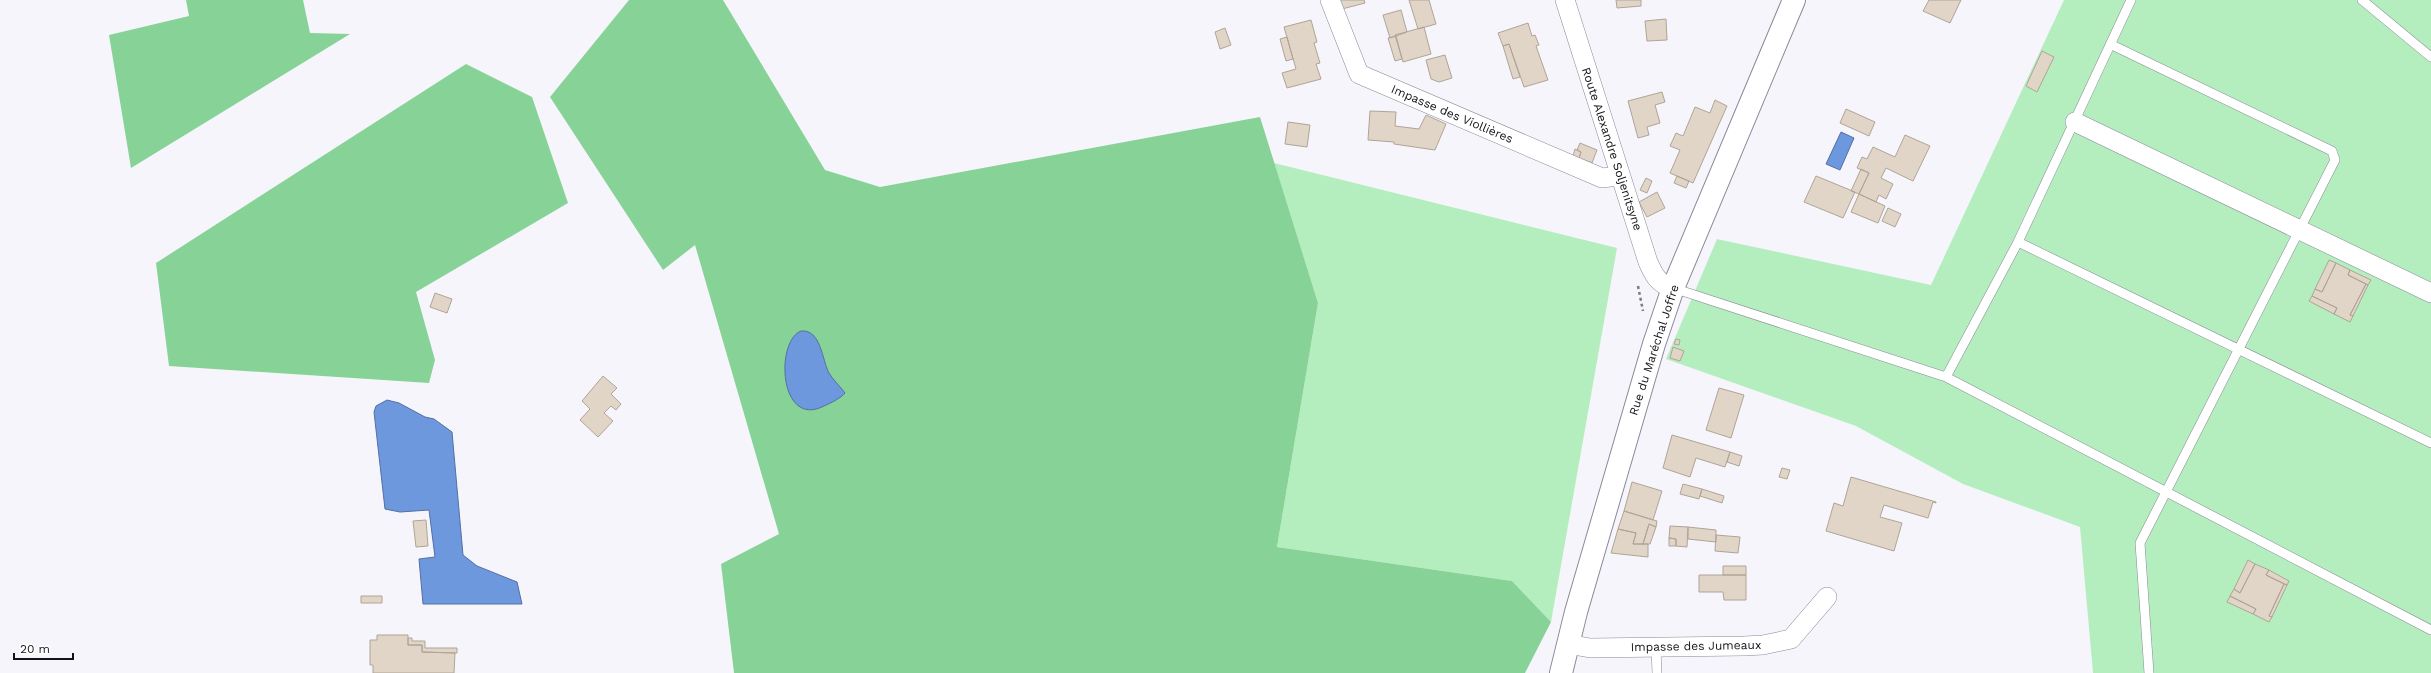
<svg xmlns="http://www.w3.org/2000/svg" width="2431" height="673" font-family="'Work Sans',sans-serif">
	<style>
		.green { fill: #b4eebf }
		.forest { fill: #87d397 }
		.water { fill: #6d98dd; stroke: #5270a2 }
		.building { fill: #e1d5c7; stroke: #afa496 }
		.lines { fill: none; stroke-linecap: round; stroke-linejoin: round }
		.lane-casing { stroke: #8a8998; stroke-width: 10 }
		.street-casing { stroke: #8a8998; stroke-width: 20 }
		.secondary-casing { stroke: #8a8998; stroke-width: 24 }
		.path { stroke: #7c7b81; stroke-width: 2.5; stroke-dasharray: 3 3; stroke-linecap: butt }
		.lane { stroke: #fff; stroke-width: 9 }
		.street { stroke: #fff; stroke-width: 19 }
		.secondary { stroke: #fff; stroke-width: 22 }
		.labels { text-anchor: middle; dominant-baseline: central; stroke-width: 4; stroke-linejoin: round; paint-order: stroke }
		.street-label { font-size: 12px; fill: #141319; stroke: #fff }
	</style>
	<rect width="100%" height="100%" fill="#f6f5fc"/>
	<path class="green" d="M2064,0H2431V673H2093L2080,527L1963,484L1856,426L1666,359L1717,239L1931,285Z
		M1274,163L1617,248L1551,622L1512,581L1277,547L1318,303Z"/>
	<path class="forest" d="M186,0H303L310,33L350,34L131,168L109,35L189,16Z
		M629,0H723L825,170L880,187L1260,117L1318,303L1277,547L1512,581L1551,622L1525,673H734L721,564L779,534L695,245L663,270L550,97Z
		M466,64L532,97L568,203L416,292L435,360L429,383L169,366L156,263Z"/>
	<path class="water" d="M1841,132L1854,138L1840,170L1826,164Z
		M801,331C821,329 822,360 829,373C833,380 840,386 845,393C841,398 831,403 824,406C779,429 775,341 801,331Z
		M387,400L399,403L425,417L434,419L452,432L463,555L477,566L517,582L522,604H423L419,559L435,557L429,510L400,512L385,509L374,412L376,406Z"/>
	<path class="building" d="M1339,0H1364L1365,3L1342,9Z
		M1409,0H1429L1436,24L1418,29Z
		M1616,0H1641V6L1617,8Z
		M1929,0H1961L1950,23L1923,11Z
		M1401,10L1407,32L1390,38L1383,15Z
		M1666,19L1667,40L1647,41L1645,21Z
		M1311,20L1317,42L1314,43L1320,63L1316,64L1321,79L1287,88L1282,73L1296,69L1284,27Z
		M1528,23L1532,36L1535,35L1539,45L1536,46L1548,80L1524,87L1509,44L1503,46L1498,33Z
		M1424,27L1431,54L1403,62L1395,35Z
		M1225,28L1231,45L1220,49L1215,32Z
		M1396,36L1402,59L1395,61L1388,38Z
		M1287,37L1293,59L1286,61L1280,39Z
		M1509,44L1520,77L1513,79L1503,46Z
		M2042,51L2054,57L2037,92L2026,86Z
		M1445,55L1452,78L1439,82L1431,79L1426,60Z
		M1662,92L1665,102L1655,105L1660,123L1647,127L1649,135L1638,138L1628,101Z
		M1715,100L1727,106L1693,183L1670,173L1680,150L1670,146L1676,133L1683,136L1695,107L1710,113Z
		M1846,109L1875,122L1869,136L1840,123Z
		M1370,111L1396,112L1395,126L1419,129L1426,115L1446,124L1435,150L1394,144V142L1368,140Z
		M1288,122L1310,125L1307,147L1285,144Z
		M1905,135L1930,146L1913,181L1886,168L1881,178L1893,184L1886,199L1879,195L1876,202L1859,194L1869,173L1857,168L1862,157L1867,159L1873,147L1895,157Z
		M1580,143L1597,150L1592,163L1579,158L1581,152L1577,150Z
		M1575,149L1581,152L1579,158L1573,156Z
		M1861,169L1869,173L1859,194L1851,191Z
		M1677,176L1689,181L1686,188L1674,183Z
		M1816,176L1855,192L1843,218L1804,202Z
		M1646,178L1652,181L1647,193L1640,190Z
		M1657,192L1665,208L1647,217L1639,202Z
		M1859,194L1885,206L1878,223L1851,212Z
		M1888,208L1901,214L1895,227L1882,221Z
		M2329,260L2336,263L2322,292L2315,289Z
		M2336,263L2350,270L2348,275L2366,284L2350,315L2353,316L2350,322L2334,314L2337,308L2312,296L2315,289L2322,292Z
		M2350,270L2371,280L2368,285L2348,275Z
		M2366,284L2368,285L2353,316L2350,315Z
		M435,293L452,299L447,313L430,307Z
		M2312,296L2337,308L2334,314L2309,301Z
		M1676,339L1680,340L1679,345L1674,344Z
		M1673,347L1684,351L1680,361L1670,358Z
		M603,376L617,388L611,394L621,404L616,410L611,406L604,413L613,421L598,437L580,420L590,409L582,401Z
		M1719,388L1744,395L1731,438L1706,430Z
		M1672,435L1730,452L1725,467L1696,458L1690,477L1663,468Z
		M1730,452L1742,456L1739,466L1727,462Z
		M1782,468L1790,470L1787,479L1779,477Z
		M1851,477L1936,502V503L1933,502L1928,518L1884,505L1880,517L1902,523L1894,551L1826,531L1834,503L1843,506Z
		M1632,482L1662,491L1653,520L1624,511Z
		M1683,484L1702,489L1699,499L1680,494Z
		M1702,489L1724,496L1722,503L1700,496Z
		M1624,511L1657,521L1656,527L1649,524L1643,544H1633L1636,533L1618,529Z
		M426,520L428,546L416,547L413,521Z
		M1649,524L1656,527L1650,544H1643Z
		M1670,526L1688,527L1687,547L1676,546V539L1669,538Z
		M1688,527L1716,530V542L1688,539Z
		M1618,529L1636,533L1633,544H1648V557L1611,553Z
		M1716,535L1740,537L1738,553L1715,551Z
		M1669,538L1676,539V546H1669Z
		M2248,560L2255,564L2240,593L2234,589Z
		M2255,564L2269,570L2266,575L2284,584L2269,616L2272,617L2269,622L2253,614L2256,609L2230,596L2234,589L2240,593Z
		M1723,566H1746V575H1723Z
		M2269,570L2289,581L2287,585L2266,575Z
		M1699,575H1746V600H1724L1723,592H1699Z
		M2284,584L2287,585L2272,617L2269,616Z
		M361,596H382V603H361Z
		M2230,596L2256,609L2253,614L2227,602Z
		M377,635H408V645H422V652L455,653L454,673H373V665H370V640H377Z
		M408,638H412V641H425V648H457V653L422,652V645H408Z"/>
	<g class="lines">
		<defs>
			<path id="lane" d="M2362,0L2431,57
				M2112,45L2332,151L2335,160L2140,543L2149,673
				M2018,242L2431,443
				M1673,288L1946,377L2431,630
				M1946,377L2018,242L2131,0
				M1656,648L1657,673"/>
			<path id="street" d="M1330,0L1359,74L1602,178L1619,176
				M1565,0L1648,262C1654,275 1658,284 1673,288
				M2075,122L2431,293
				M1568,644L1590,648L1744,646L1763,645L1791,639L1827,597"/>
			<path id="secondary" d="M1561,673L1576,612L1654,344L1673,288L1794,0"/>
		</defs>
		<use href="#lane" class="lane-casing"/>
		<use href="#street" class="street-casing"/>
		<use href="#secondary" class="secondary-casing"/>
		<path class="path" d="M1638,286L1643,311"/>
		<use href="#lane" class="lane"/>
		<use href="#street" class="street"/>
		<use href="#secondary" class="secondary"/>
	</g>
	<g class="labels">
		<g class="street-label">
			<text transform="translate(1452 114) rotate(23)">Impasse des Viollières</text>
			<text transform="translate(1612 149) rotate(72)">Route Alexandre Soljenitsyne</text>
			<text transform="translate(1654 350) rotate(-72)">Rue du Maréchal Joffre</text>
			<text transform="translate(1696 646) rotate(-1)">Impasse des Jumeaux</text>
		</g>
	</g>
	<path d="M14 653v6h59v-6" fill="none" stroke="#141319" stroke-width="2"/>
	<text x="20" y="653" font-size="12" fill="#141319" stroke="#ffffff" stroke-width="3" paint-order="stroke">20 m</text>
</svg>
